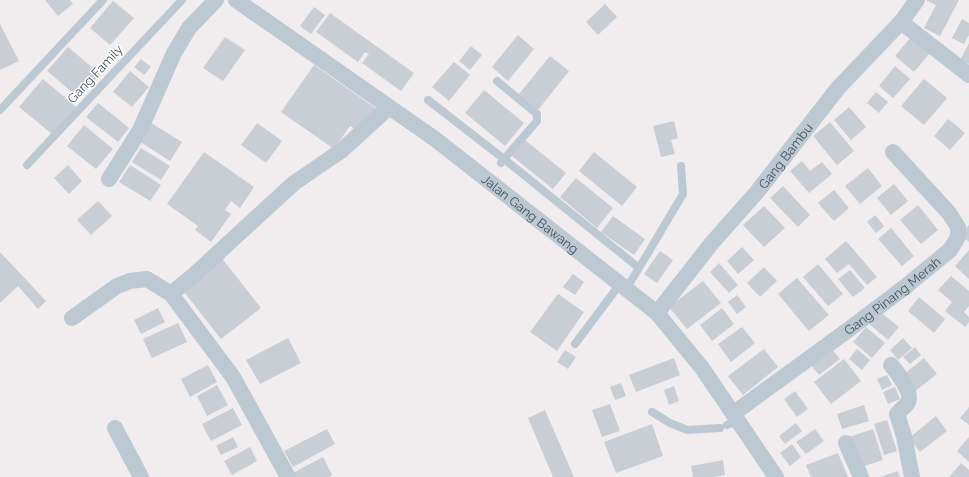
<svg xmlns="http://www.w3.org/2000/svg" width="969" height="477" font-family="Raleway,sans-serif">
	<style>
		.building { fill: #c9cdd4 }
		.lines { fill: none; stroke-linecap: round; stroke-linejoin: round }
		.service { stroke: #bcc9d2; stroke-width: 8 }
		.minor { stroke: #bcc9d2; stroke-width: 16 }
		.labels { text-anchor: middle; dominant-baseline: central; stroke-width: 3; stroke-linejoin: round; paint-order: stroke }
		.street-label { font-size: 13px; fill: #44525e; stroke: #fff }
	</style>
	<rect width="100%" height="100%" fill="#f1edee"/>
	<path class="building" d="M45,0H70L73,4L58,16Z
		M926,0H959L940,36L924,28L936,5Z
		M113,1L134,18L110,45L90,28Z
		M605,4L617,17L598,35L586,22Z
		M314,7L325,15L311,34L300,26Z
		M330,13L414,73L401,91L362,63L369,54L365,52L358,62L316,32Z
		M962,19L969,23V35L964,44L952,38Z
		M0,24L19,61L0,70Z
		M518,35L534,49L508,81L492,67Z
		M225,37L245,50L223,81L203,68Z
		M911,37L930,53L914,72L895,56Z
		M969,43V64L960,60Z
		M471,46L482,55L470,70L459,61Z
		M68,47L100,74L79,98L47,71Z
		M550,56L569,71L538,110L519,94Z
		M141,59L151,67L144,75L134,67Z
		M454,62L470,75L449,101L432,87Z
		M314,65L377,109L360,133L350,126L334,149L281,112Z
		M895,66L910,79L893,98L879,86Z
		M130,71L149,87L132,107L113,92Z
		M43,79L76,107L52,134L19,107Z
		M924,79L947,98L924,125L901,106Z
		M484,90L524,123L505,146L465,113Z
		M876,92L888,102L879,113L867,103Z
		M98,103L129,128L118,142L86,117Z
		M849,107L866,127L851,140L834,120Z
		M948,119L965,133L950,150L934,136Z
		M674,121L678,138L671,140L675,154L661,157L653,126Z
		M830,122L854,151L837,165L813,136Z
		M151,123L182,142L170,161L139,141Z
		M257,123L282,141L266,163L241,145Z
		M84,125L113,149L96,169L67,146Z
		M525,140L566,173L553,189L512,156Z
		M141,148L170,166L161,180L132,162Z
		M204,152L254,187L240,208L231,201L225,210L231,214L211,242L195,230L198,226L167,204Z
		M594,152L637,187L622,206L579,171Z
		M802,161L810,171L822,162L832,174L809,193L790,171Z
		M68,165L82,181L69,194L54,178Z
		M130,165L161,185L150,201L119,182Z
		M868,168L882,186L860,204L845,186Z
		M576,178L613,208L597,228L560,197Z
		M894,184L908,201L891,215L877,198Z
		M783,186L810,215L798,227L770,198Z
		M834,190L849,208L834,221L818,203Z
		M98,201L112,216L91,235L77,220Z
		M918,205L938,230L921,244L900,220Z
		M764,206L785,228L764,247L743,225Z
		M875,215L884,226L876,233L867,222Z
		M613,216L645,239L634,255L601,232Z
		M969,225V242L960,234Z
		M891,228L914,256L902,266L878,239Z
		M846,241L877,277L867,285L849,264L837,273L825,259Z
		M742,247L754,260L738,274L727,261Z
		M969,250V279L955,266Z
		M660,251L673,260L657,283L644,274Z
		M0,252L46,301L38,309L18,286L0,303Z
		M221,257L261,308L221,339L181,288Z
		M719,263L738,285L729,293L710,272Z
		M818,264L843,294L828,306L803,277Z
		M764,267L777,281L760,297L747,283Z
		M850,270L865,288L853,297L838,279Z
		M573,274L584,282L575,295L563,287Z
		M951,276L969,291V306L964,312L969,317V322L965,327L945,311L952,302L938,290Z
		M797,278L829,315L809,331L778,294Z
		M703,281L721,303L687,329L669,307Z
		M558,294L584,312L557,351L530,332Z
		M737,295L746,307L737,314L728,302Z
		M919,297L945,319L934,333L908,311Z
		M158,308L165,322L141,334L134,320Z
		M722,308L734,324L712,341L700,325Z
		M879,311L899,327L888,340L868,323Z
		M178,323L187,342L152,358L143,339Z
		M742,327L755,343L731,362L718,344Z
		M866,327L885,343L872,358L853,342Z
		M288,338L301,363L260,384L246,360Z
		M903,338L912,348L898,360L890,350Z
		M915,347L921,355L910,364L903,357Z
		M831,348L840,359L819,375L810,364Z
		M764,349L778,367L743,395L728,376Z
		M857,349L870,360L862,370L849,359Z
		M565,350L576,357L568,369L557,362Z
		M674,358L680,375L636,392L629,375Z
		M924,358L937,374L914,392L902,376Z
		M844,359L861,381L831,404L814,382Z
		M208,365L217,382L190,397L181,379Z
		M887,375L892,385L882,390L877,379Z
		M621,383L626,396L615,400L610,387Z
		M217,385L228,405L207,416L197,396Z
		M674,386L679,401L669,405L664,390Z
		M895,387L900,399L888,404L883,392Z
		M795,391L808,409L797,417L784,399Z
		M610,404L620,431L602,437L592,410Z
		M864,405L869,421L842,429L837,414Z
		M969,407V425L960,418Z
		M233,408L242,425L211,441L202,424Z
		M545,410L574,477H553L528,418Z
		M936,416L947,431L920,452L909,438Z
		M887,420L897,451L884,455L874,424Z
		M796,423L802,431L785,444L779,436Z
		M652,424L663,456L616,473L604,442Z
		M327,429L335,444L293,467L284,451Z
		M815,429L824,441L806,454L796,442Z
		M873,429L883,460L858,468L849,437Z
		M233,437L238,447L221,455L216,446Z
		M969,437V462L957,451Z
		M792,444L801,457L790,466L780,453Z
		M250,447L257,461L232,475L224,461Z
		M838,453L848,477H811L806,465Z
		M323,457L332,475L329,477H293L291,474Z
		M723,460L725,475L714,477H693L691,466Z
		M961,463L969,470V477H949Z
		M897,471L900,477H881Z"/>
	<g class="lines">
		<path class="service" d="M428,100L504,159L537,121V114L497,81
			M0,110L103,0
			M501,163L504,159L639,268L626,289
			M27,165L182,0
			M639,268L683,194L681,166
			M575,344L620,284
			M652,412L670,423L687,430L720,428
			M727,425L739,420"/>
		<g class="minor">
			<path id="s1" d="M236,0L435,139L657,313L702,368L776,477"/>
			<path d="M901,22L969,75"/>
			<path d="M109,179L140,130L174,53L189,28L216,0"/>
			<path d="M171,294L194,275L294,183L341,151L389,107"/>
			<path id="s2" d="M657,313L711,244L757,192L838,88L901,22L917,0"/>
			<path d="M72,318L117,286L130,281L147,279L171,294L233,377L288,477"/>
			<path d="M891,365C897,372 913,392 908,402C906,407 900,409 897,414L904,436L912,477"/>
			<path id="s3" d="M734,413L844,333L905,287L950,250L955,242L958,237V227L949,213L893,152"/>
			<path d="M115,428L141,477"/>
			<path d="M846,443L861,477"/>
		</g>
	</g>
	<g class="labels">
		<g class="street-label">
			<text transform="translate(95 74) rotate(-47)">Gang Family</text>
			<text stroke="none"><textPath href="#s2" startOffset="203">Gang Bambu</textPath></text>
			<text stroke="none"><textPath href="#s1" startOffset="364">Jalan Gang Bawang</textPath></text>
			<text stroke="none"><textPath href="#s3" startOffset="197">Gang Pinang Merah</textPath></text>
		</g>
	</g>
</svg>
